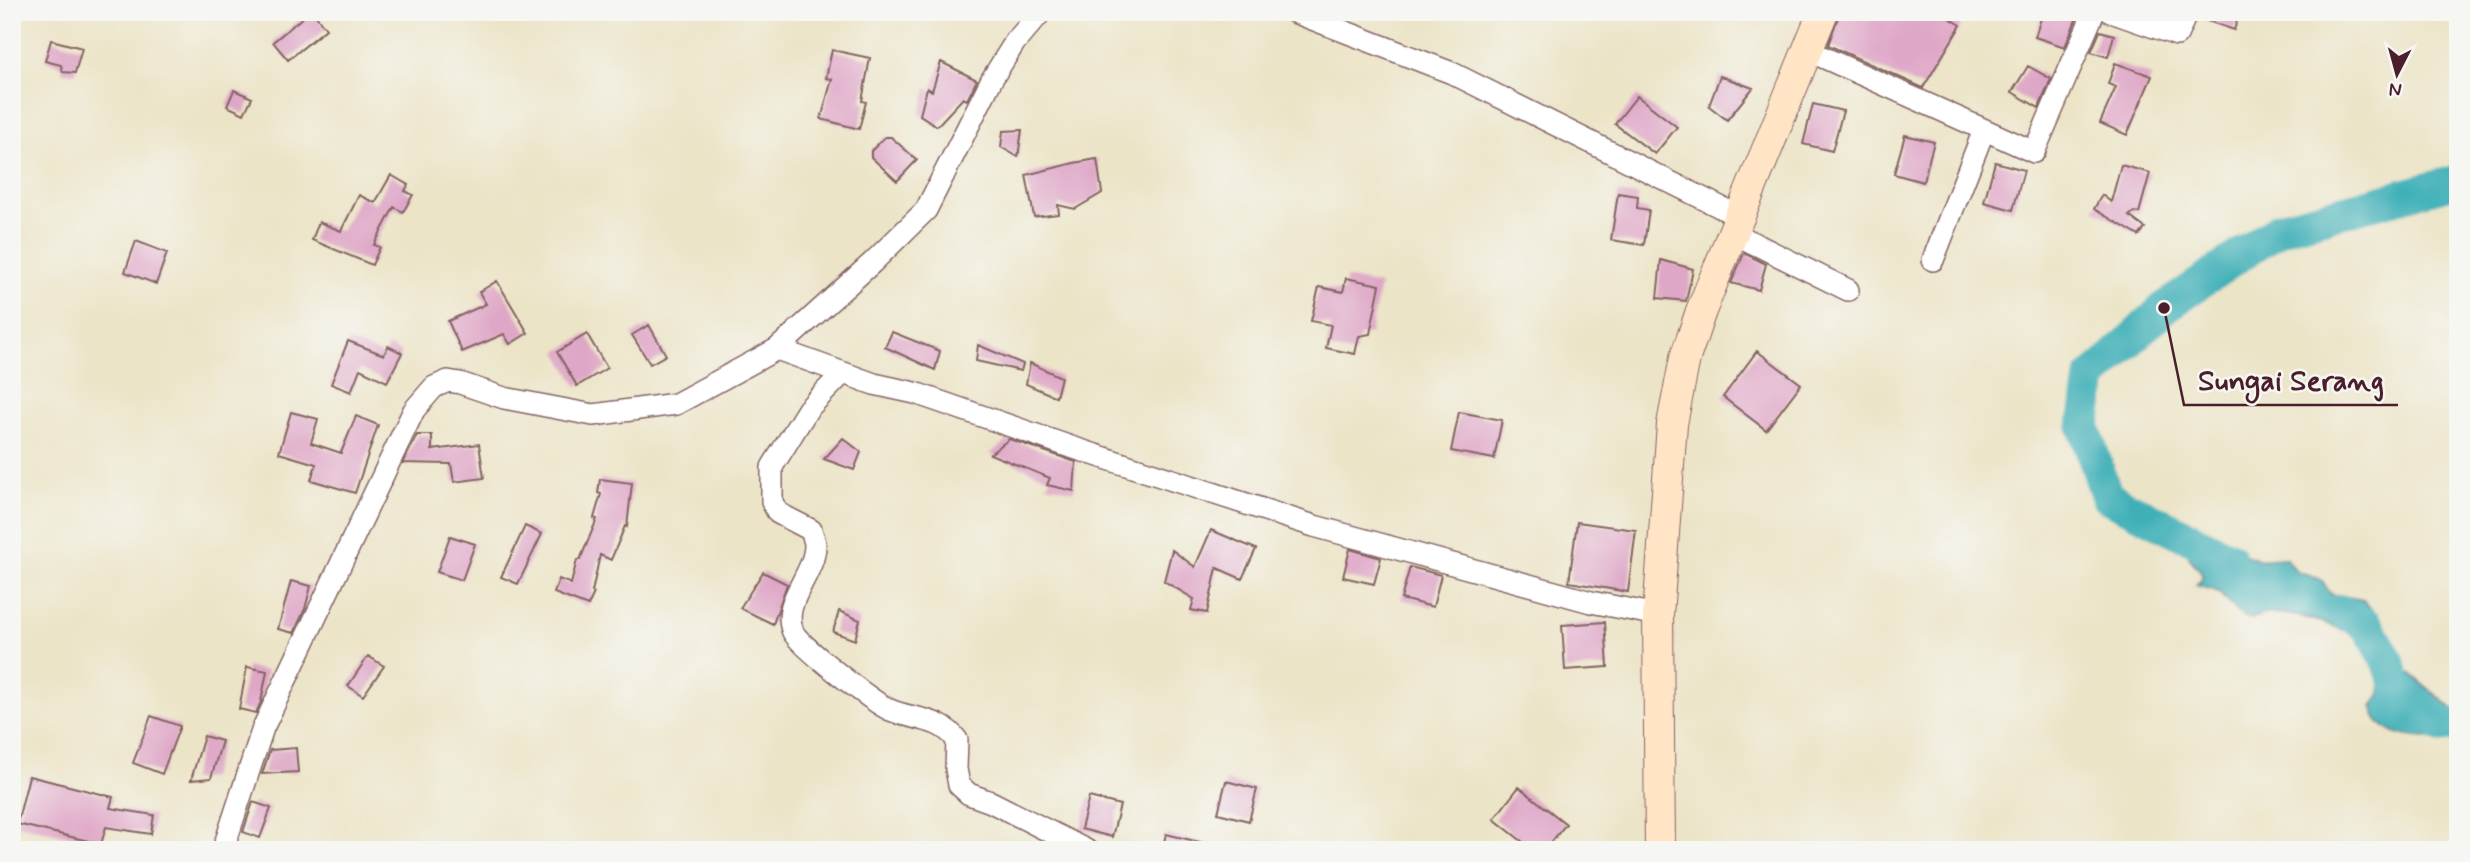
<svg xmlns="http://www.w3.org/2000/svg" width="2470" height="862" font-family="Mynerve,sans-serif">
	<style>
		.water { fill: #3fb0b8; stroke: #446872; stroke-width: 2 }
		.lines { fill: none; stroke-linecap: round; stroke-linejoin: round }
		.river { stroke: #3fb0b8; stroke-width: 33 }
		.building { fill: #dfa7c7 }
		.street-casing { stroke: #836462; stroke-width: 24 }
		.secondary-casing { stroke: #836462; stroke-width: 32 }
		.street { stroke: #fff; stroke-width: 21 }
		.secondary { stroke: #ffe4c6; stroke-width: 30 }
		.leader { fill: none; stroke: #4a1f2b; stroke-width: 2.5 }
		.callout-dot { fill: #4a1f2b; stroke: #f6f6f2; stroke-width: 2.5 }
		.callout-label { font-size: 30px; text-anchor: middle; font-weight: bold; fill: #4a1f2b; stroke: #f6f6f2; stroke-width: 5; stroke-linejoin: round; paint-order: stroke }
	</style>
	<rect width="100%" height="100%" fill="#f6f6f2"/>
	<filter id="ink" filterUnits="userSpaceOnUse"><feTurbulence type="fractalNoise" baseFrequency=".0143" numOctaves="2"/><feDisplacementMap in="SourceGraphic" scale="14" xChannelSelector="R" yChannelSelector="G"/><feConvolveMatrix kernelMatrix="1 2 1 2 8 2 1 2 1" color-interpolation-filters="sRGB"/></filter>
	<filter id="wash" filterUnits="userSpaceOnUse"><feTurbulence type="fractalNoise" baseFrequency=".00686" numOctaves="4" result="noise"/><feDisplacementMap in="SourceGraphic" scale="28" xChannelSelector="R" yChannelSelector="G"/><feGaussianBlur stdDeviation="1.57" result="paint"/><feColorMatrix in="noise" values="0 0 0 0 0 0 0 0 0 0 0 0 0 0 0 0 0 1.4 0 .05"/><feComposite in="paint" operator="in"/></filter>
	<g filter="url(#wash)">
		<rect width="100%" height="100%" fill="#ece4c7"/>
		<path class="water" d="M2197,524C2215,537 2234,553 2257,559C2265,561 2277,558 2286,558L2297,572L2320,579L2331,594L2363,600L2385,625L2372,642L2458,713V735C2437,739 2393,741 2378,721C2376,717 2374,710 2372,706L2381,694C2380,679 2378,654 2365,643C2347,627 2290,610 2266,614C2261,614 2255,617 2251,619L2241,615L2217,591L2196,585L2203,578L2200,570L2188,556L2191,546L2185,525L2200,539Z"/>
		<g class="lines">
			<path class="river" d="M2229,557L2107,497L2084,427L2091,378L2164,308L2280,228L2458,181
				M2341,611L2367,625L2388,661L2405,709L2441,726L2458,724"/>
		</g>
		<g id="blocks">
			<path class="building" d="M309,12H313L326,29L288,60L273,42Z
				M1840,12H1939L1961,25L1923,88L1828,45Z
				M2043,12H2070L2078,15L2065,47L2035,37Z
				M2200,12H2240L2234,30L2199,18Z
				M2100,31L2114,35L2108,57L2091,52Z
				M51,40L82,48L75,73L63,72L61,65L45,61Z
				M832,50L870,58L862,101L866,102L859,129L821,119L832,79L826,78Z
				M941,62L977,80L967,100L963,98L937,126L920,115L927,88L932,91Z
				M2115,63L2152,76L2127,135L2100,123L2116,87L2108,84Z
				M2028,66L2051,79L2039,108L2012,92Z
				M1720,76L1753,88L1727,120L1709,106Z
				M234,90L252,98L244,114L227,106Z
				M1637,96L1677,127L1655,154L1615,124Z
				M1813,104L1843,111L1832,151L1803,144Z
				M1022,130L1018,157L1001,147L1003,131Z
				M1905,135L1934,142L1923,182L1894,174Z
				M885,137H891L917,160L897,181L871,157V151Z
				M1097,159L1102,193L1075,209L1058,205L1059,214L1034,217L1026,175L1074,163Z
				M1995,162L2024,170L2013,210L1984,202Z
				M2121,165L2150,173L2139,213L2134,212L2129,216L2145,228L2139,236L2094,209L2102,195L2111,202Z
				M391,175L408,185L405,191L413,195L403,212L394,207L374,245L380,247L372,265L312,240L319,222L341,231L359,195L375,203Z
				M1618,193L1638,196L1637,208L1649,210L1644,245L1611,240Z
				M136,241L167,253L156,284L125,272Z
				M1744,253L1766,264L1759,290L1731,283Z
				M1661,260L1693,269L1686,301L1657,298Z
				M1346,278L1380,285L1370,334L1359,336L1355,354L1326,348L1331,325L1311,321L1319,287L1343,292Z
				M497,281L528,333L510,344L504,334L462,352L448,321L486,304L479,292Z
				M649,325L666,355L650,364L632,335Z
				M892,332L940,351L935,370L885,347Z
				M587,334L607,368L577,386L557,352Z
				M348,341L384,355L388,346L402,353L387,382L360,369L351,392L331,384Z
				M978,345L1023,364L1021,371L976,361Z
				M1757,351L1801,384L1766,430L1723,397Z
				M1030,363L1061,377L1056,397L1026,384Z
				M291,412L318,419L311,443L341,453L356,416L378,425L355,493L311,480L316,464L279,453Z
				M1459,412L1502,420L1494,459L1451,451Z
				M417,435H432V450L479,444L484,478L454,482L451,464L403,463Z
				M843,438L861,452L854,470L824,459Z
				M1009,439L1076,462L1074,491L1047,485L1050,478L990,454Z
				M600,479L632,483L627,527L625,526L611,560L600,555L592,592L594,593L588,606L554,593L559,579L571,584L577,560H580L597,519L594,518L601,494L598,493Z
				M1577,522L1636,530L1628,592L1569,582Z
				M525,526L542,534L518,584L501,577Z
				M1211,530L1256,549L1242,579L1217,568L1207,613L1191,610L1194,599L1164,581L1172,550L1195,567Z
				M450,536L475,544L462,580L437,572Z
				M1350,549L1381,558L1374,584L1343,577Z
				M1410,567L1441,575L1433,607L1401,599Z
				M763,572L787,584L773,624L740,608Z
				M291,581L311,586L305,609L294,633L278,629Z
				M839,611L860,620L855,640L833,632Z
				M1605,622L1608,667L1565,670L1562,625Z
				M368,656L384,666L363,696L348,686Z
				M247,667L267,671L261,702L256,713L239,709Z
				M151,716L180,726L162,774L133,763Z
				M204,736L222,741L211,778L191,780Z
				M296,748L298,772L262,774L270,750Z
				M29,776L113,797L110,808L154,815L151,834L106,827L101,844L17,824Z
				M1226,781L1257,789L1249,821L1218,813Z
				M1519,787L1566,824L1545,850H1533L1494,819Z
				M1089,797L1120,805L1112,837L1081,829Z
				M253,802L271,808L260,838L243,832Z
				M1166,834L1208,844V850H1162Z"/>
		</g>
	</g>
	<g filter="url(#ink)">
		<use href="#blocks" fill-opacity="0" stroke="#836462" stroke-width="2"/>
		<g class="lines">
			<defs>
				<path id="street" d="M1041,12L1015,42L992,79L926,210L873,262L777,349L874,384L915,393L1071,447L1314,526L1591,602L1658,615
					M1294,12L1452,73L1740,217
					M2111,12L2177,35L2187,12
					M1807,50L2034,152L2094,12
					M1733,233L1848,290
					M1933,260L1984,130
					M843,373L808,409L772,467V502L778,513L811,530C812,534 815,540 815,545C815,575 780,602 793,632C800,646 874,703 890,710C914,720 940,717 957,740L956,769L959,785L969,794L991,802L1086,850
					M223,850L263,728L414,410L434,387L448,381L460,383L504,398L593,415L676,404L777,349"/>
				<path id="secondary" d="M1660,850L1658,615L1672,424L1685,358L1701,311L1823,12"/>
			</defs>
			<use href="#street" class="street-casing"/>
			<use href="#secondary" class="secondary-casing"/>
			<use href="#street" class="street"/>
			<use href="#secondary" class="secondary"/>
		</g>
	</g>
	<path class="leader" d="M2164 308L2184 405H2398"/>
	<circle class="callout-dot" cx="2164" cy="308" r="7"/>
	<g class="callout-label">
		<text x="2291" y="390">Sungai Serang</text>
	</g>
	<rect width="2470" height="862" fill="none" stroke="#f6f6f2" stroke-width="42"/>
	<g transform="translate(2397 74) rotate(186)" stroke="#f6f6f2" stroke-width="5" paint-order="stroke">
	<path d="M0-5L12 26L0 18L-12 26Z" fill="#4a1f2b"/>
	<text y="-10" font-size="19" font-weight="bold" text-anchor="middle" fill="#4a1f2b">N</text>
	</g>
</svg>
